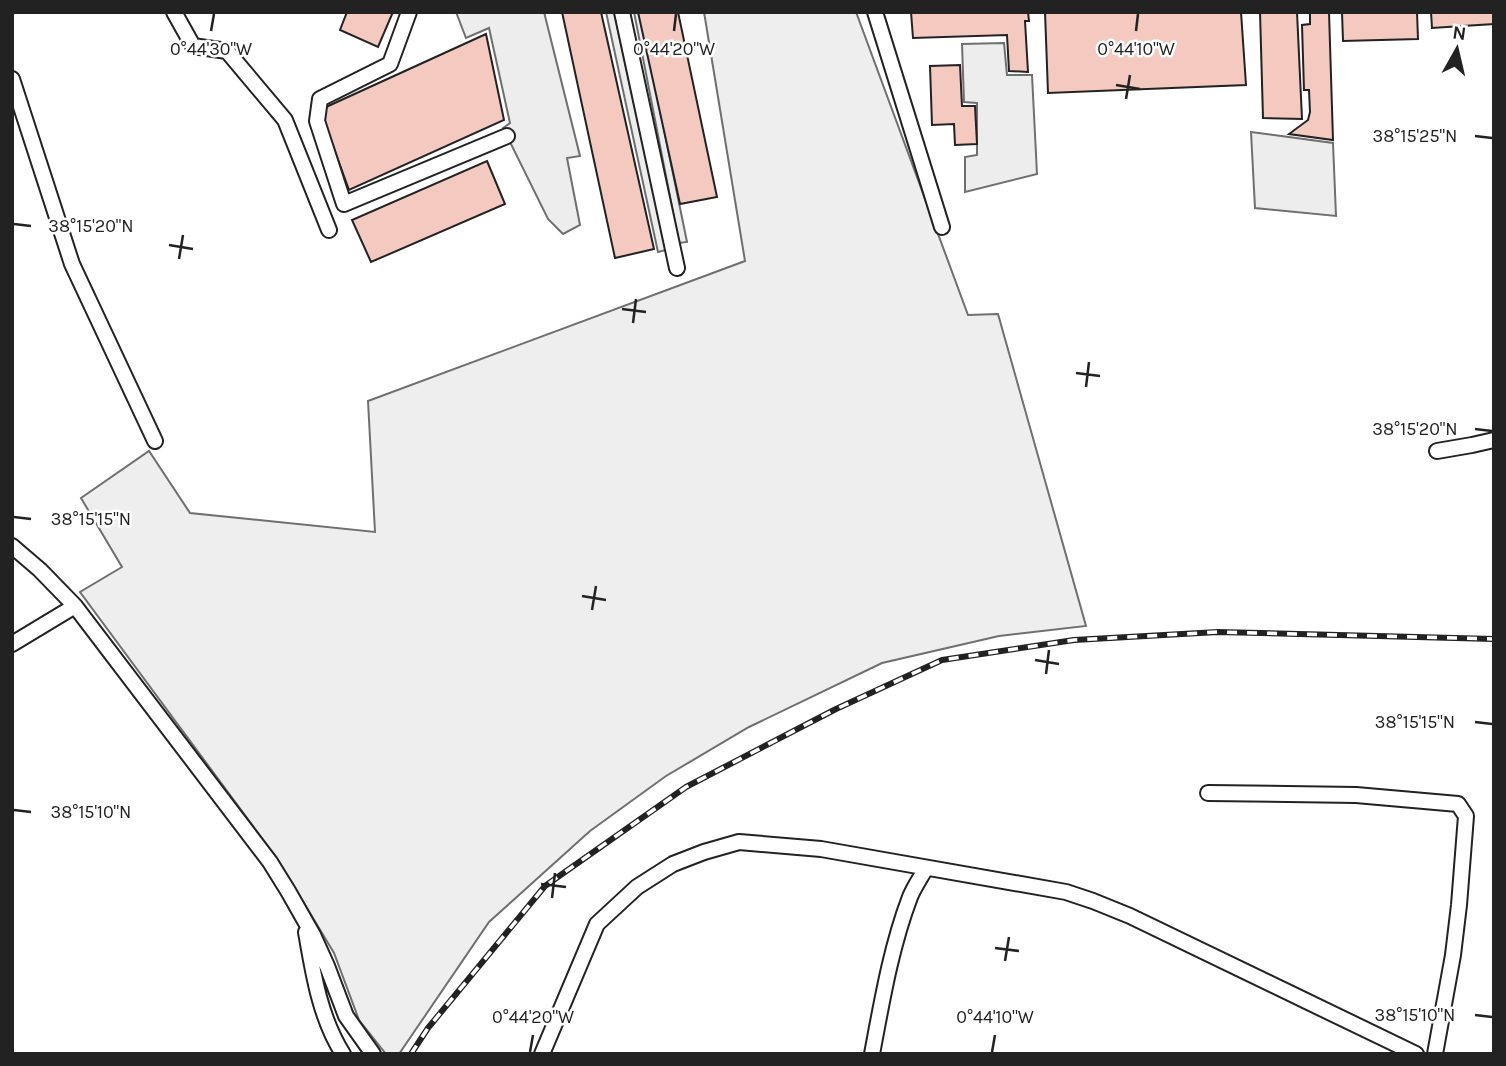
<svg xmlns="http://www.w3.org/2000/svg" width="1506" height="1066" font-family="Karla,sans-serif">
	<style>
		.green { fill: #eee; stroke: #6f6f6f; stroke-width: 2 }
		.parking { fill: #ededed; stroke: #6f6f6f; stroke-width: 2 }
		.building { fill: #f3c9c0; stroke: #222; stroke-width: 2 }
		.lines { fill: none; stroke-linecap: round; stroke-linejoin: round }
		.minor-casing { stroke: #222; stroke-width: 18 }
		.minor { stroke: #fff; stroke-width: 14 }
		.rail-casing { stroke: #222; stroke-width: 6 }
		.rail { stroke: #fff; stroke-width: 3.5; stroke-dasharray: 10; stroke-linecap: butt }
		.ticks { fill: none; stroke: #222; stroke-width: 2.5 }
		.ticks-label { font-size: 18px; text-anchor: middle; fill: #222; stroke: #fff; stroke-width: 5; stroke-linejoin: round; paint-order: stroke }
	</style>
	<rect width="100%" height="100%" fill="#fff"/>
	<path class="green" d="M704,12H856L968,315L998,314L1086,626L999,636L882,663L749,727L666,776L590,831L489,922L399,1054H386L359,1020L334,953L278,860L80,592L122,567L81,498L149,451L190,513L375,532L368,401L745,261Z"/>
	<path class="parking" d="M456,12H544L580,156L567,158L580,225L563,234L548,219L503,128L510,123L489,28L466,38Z
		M606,12H614L666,250L658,252Z
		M634,12H640L687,242L679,243Z
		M1004,43L1007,75H1032L1037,174L965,192V157L977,155V103L964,102L962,44Z
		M1251,132L1333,143L1336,216L1255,208Z"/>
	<path class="building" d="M347,12H393L378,47L340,30Z
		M562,12H601L654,249L615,258Z
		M638,12H678L717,197L680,204Z
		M911,12H1028L1029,21H1025L1028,72L1009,71L1007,35L913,38Z
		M1045,12H1241L1246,85L1048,93Z
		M1260,12H1297L1302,119L1263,118Z
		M1310,12H1329L1333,140L1289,134L1308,120L1310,112L1309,90H1304L1302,25L1310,24Z
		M1342,12H1417L1418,39L1343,41Z
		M1431,12H1494V24L1432,28Z
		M486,34L504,120L349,190L324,121L326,107Z
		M960,65L962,106H975L977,144L955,145L954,124L932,125L930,66Z
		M487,161L505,204L371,262L352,220Z"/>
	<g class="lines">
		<defs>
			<path id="minor" d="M174,12L193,46L227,51L285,120L329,230
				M409,12L390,64L320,99L317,121L344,204L507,136
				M622,12L677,268
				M875,12L942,227
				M12,79L72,264L155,441
				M1437,451L1472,445L1494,440
				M12,546L40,570L75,606L270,862L288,891L313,935L327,966L346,1016L373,1054
				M12,644L75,606
				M1208,793L1356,795L1458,804L1466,816L1459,905L1453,955L1435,1054
				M306,932C313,973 320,1018 343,1054
				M542,1054L597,924L637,887L673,864L704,852L739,842L821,849L1066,892L1093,901L1130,916L1416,1054
				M872,1054C882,1001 891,947 910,897C914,887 921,877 926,868"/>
		</defs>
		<use href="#minor" class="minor-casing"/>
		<use href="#minor" class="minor"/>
		<defs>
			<path id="rail" d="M411,1054L428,1028L545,886L686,787L836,709L942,660L1074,640L1218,632L1494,639"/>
		</defs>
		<use href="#rail" class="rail-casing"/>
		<use href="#rail" class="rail"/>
	</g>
	<path class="ticks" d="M211,31L214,14M674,31L676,14M1136,31L1138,14M1116,85L1140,89M1126,99L1130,75M1475,136L1492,138M14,224L31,226M169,245L193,249M179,259L183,235M622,309L646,312M633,323L636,299M1076,373L1100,376M1086,387L1089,362M1475,429L1492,431M14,517L31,519M582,596L606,600M592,610L596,586M1035,660L1059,664M1046,674L1049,650M1475,722L1492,724M14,810L31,812M541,884L566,887M552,898L555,873M995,948L1019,951M1005,961L1009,937M1475,1015L1492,1017M530,1052L533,1035M992,1052L995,1035"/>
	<g class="ticks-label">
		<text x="211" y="55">0°44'30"W</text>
		<text x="674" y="55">0°44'20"W</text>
		<text x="1136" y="55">0°44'10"W</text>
		<text x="1415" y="142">38°15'25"N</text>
		<text x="91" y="232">38°15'20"N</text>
		<text x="1415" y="435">38°15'20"N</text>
		<text x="91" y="525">38°15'15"N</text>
		<text x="1415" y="728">38°15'15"N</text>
		<text x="91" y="818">38°15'10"N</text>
		<text x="1415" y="1021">38°15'10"N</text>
		<text x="533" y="1023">0°44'20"W</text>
		<text x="995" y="1023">0°44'10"W</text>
	</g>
	<rect width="1506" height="1066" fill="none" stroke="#222222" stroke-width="28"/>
	<g transform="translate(1457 49) rotate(8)" stroke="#ffffff" stroke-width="5" paint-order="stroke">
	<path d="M0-5L12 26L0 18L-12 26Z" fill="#222222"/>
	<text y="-10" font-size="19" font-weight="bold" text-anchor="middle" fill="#222222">N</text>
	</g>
</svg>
